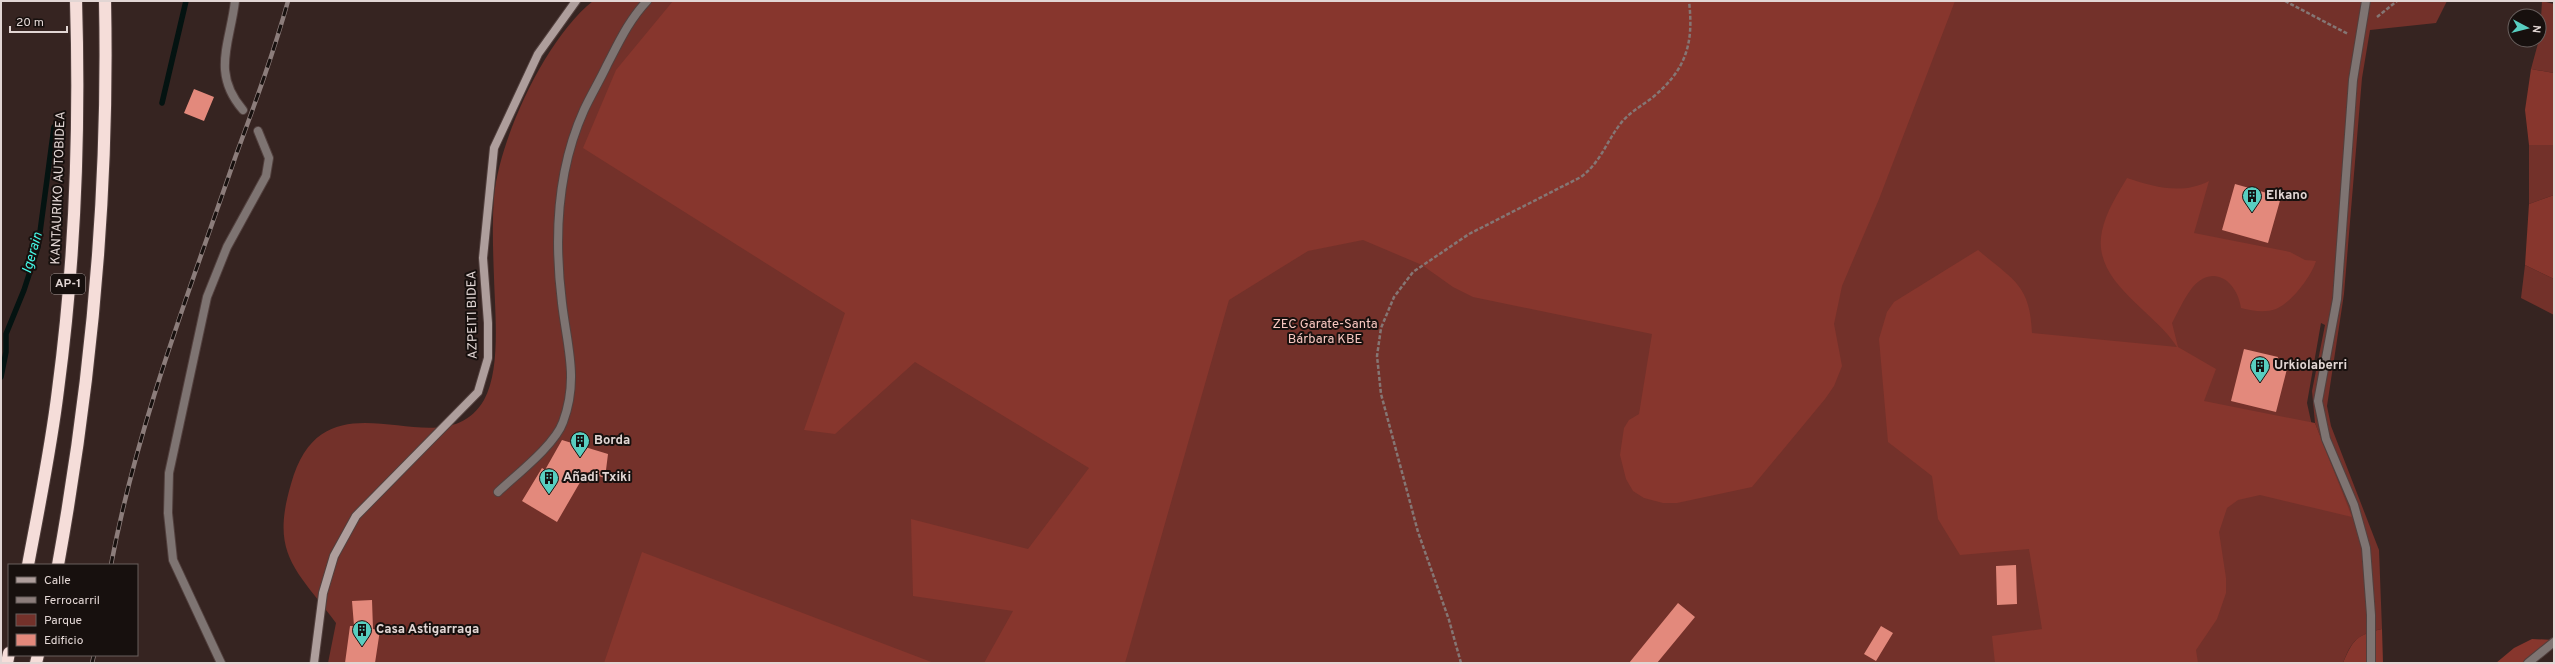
<svg xmlns="http://www.w3.org/2000/svg" width="2555" height="664" font-family="Overpass,sans-serif">
	<style>
		.green { fill: #73312a; fill-rule: evenodd }
		.forest { fill: #87362d }
		.lines { fill: none; stroke-linecap: round; stroke-linejoin: round }
		.stream { stroke: #041311; stroke-width: 5.5 }
		.building { fill: #e3897c }
		.service-casing { stroke: #52403e; stroke-width: 10 }
		.secondary-casing { stroke: #52403e; stroke-width: 10 }
		.motorway-casing { stroke: #52403e; stroke-width: 14 }
		.path { stroke: #857674; stroke-width: 2.5; stroke-dasharray: 4 2; stroke-linecap: butt }
		.service { stroke: #7e7472; stroke-width: 8 }
		.secondary { stroke: #ae9e9c; stroke-width: 8 }
		.motorway { stroke: #f5ddd9; stroke-width: 12 }
		.rail-casing { stroke: #8c7d7b; stroke-width: 4.5 }
		.rail { stroke: #17100e; stroke-width: 3; stroke-dasharray: 9; stroke-linecap: butt }
		.labels { text-anchor: middle; dominant-baseline: central; stroke-width: 4; stroke-linejoin: round; paint-order: stroke }
		.shield { fill: #17100e; stroke: #a59b99; stroke-width: 1 }
		.shield-label { font-size: 12px; font-weight: bold; fill: #e2d6d4 }
		.street-label { font-size: 13px; fill: #e2d6d4; stroke: #17100e }
		.poi-label { font-size: 13px; font-weight: bold; fill: #e2d6d4; stroke: #17100e; text-anchor: start }
		.park-label { font-size: 13px; fill: #f8c7c0; stroke: #17100e }
		.water-label { font-size: 14px; font-style: italic; fill: #45f9e8; stroke: #17100e }
	</style>
	<rect width="100%" height="100%" fill="#362421"/>
	<path class="green" d="M593,1H2447L2436,23L2370,30L2362,78L2344,294L2327,406L2331,426L2379,550L2382,629C2357,635 2352,640 2343,663H328L336,623C296,569 270,555 291,484C325,362 441,474 484,400C501,370 495,313 494,278C493,251 492,223 494,196C500,137 546,38 593,1ZM2321,323L2325,325L2312,391L2315,423L2351,517L2316,444L2307,403Z
		M2542,1L2554,4V73L2531,69L2540,36Z
		M2529,145H2554V195L2529,204Z
		M2525,265L2554,279V315L2521,298Z"/>
	<path class="forest" d="M673,1H1955L1879,199L1842,286L1834,324L1842,366L1834,386L1825,399L1752,487L1677,503H1663L1644,498L1633,491L1626,479L1620,455L1624,428L1629,420L1639,414L1652,334L1473,297L1453,287L1422,265L1363,240L1308,251L1229,300L1125,663H984L1013,611L913,596L911,519L1028,549L1089,468L915,362L835,434L804,430L845,313L583,148L616,70Z
		M2531,69L2554,73V145H2529L2525,110Z
		M2127,178C2154,187 2182,195 2209,181L2194,233L2290,252L2305,260L2316,261C2311,277 2291,303 2276,309C2265,313 2253,311 2241,308C2237,281 2213,263 2192,288C2184,298 2178,312 2172,323L2178,347L2216,369L2204,401L2315,423L2352,517L2260,495L2238,500L2227,508L2219,532L2226,578V593L2217,619L2196,650L2198,663H1995L1992,636L2042,629L2029,549L1960,555L1938,519L1932,476L1888,442L1879,339L1887,312L1894,302L1978,250C2013,280 2030,284 2032,333L2177,347C2154,310 2091,282 2102,231C2106,212 2117,195 2127,178Z
		M2554,195V279L2525,265L2529,204Z
		M642,552L934,663H604Z
		M2382,629L2383,663H2343C2353,639 2357,635 2382,629Z
		M2532,639L2554,640L2532,663H2496L2514,648Z"/>
	<g class="lines">
		<path class="stream" d="M162,103L186,1
			M1,377L6,352V334L24,290L38,247L54,127"/>
	</g>
	<path class="building" d="M194,89L214,97L204,121L184,113Z
		M2235,184L2281,197L2268,243L2222,230Z
		M2244,349L2278,357L2277,362L2288,365L2276,412L2231,401Z
		M562,440L608,454L605,478L586,472L557,522L522,501L542,468L545,470Z
		M2016,565L2017,604L1997,605L1996,566Z
		M372,600L373,629L380,630L375,663H345L350,626H354L352,601Z
		M1678,603L1695,617L1657,663H1629Z
		M1881,626L1893,633L1876,661L1864,654Z"/>
	<g class="lines">
		<defs>
			<path id="service" d="M235,1C230,44 211,73 243,110
				M2366,1L2353,80L2337,299L2318,401L2326,439L2354,505L2366,548L2371,615V663
				M498,492C516,475 555,445 563,422C579,379 567,346 562,303C554,239 557,170 584,110C591,95 600,80 607,65C619,42 629,20 647,1
				M221,663L173,560L168,513L169,473L207,297L227,247L266,176L269,158L258,131
				M2528,663L2554,642"/>
			<path id="secondary" d="M314,663L323,593L334,556L356,516L478,392L488,358V323L483,258L494,148L538,54L576,1"/>
			<path id="motorway" d="M28,565C39,507 51,448 58,390C75,262 80,130 76,1
				M58,565C92,378 109,191 105,1
				M7,663L9,653
				M36,663L38,655"/>
		</defs>
		<use href="#service" class="service-casing"/>
		<use href="#secondary" class="secondary-casing"/>
		<use href="#motorway" class="motorway-casing"/>
		<path class="path" d="M2285,1L2348,34
			M2377,17L2397,1
			M1461,663L1449,620L1418,532L1381,394L1377,356L1381,328L1394,297L1413,272L1469,234L1581,177C1601,162 1606,142 1621,123C1629,113 1641,106 1652,98C1686,70 1694,44 1689,1"/>
		<use href="#service" class="service"/>
		<use href="#secondary" class="secondary"/>
		<use href="#motorway" class="motorway"/>
		<defs>
			<path id="rail" d="M111,565C137,426 189,292 235,158C254,106 273,55 288,1
				M92,663L94,655"/>
		</defs>
		<use href="#rail" class="rail-casing"/>
		<use href="#rail" class="rail"/>
	</g>
	<defs>
		<symbol id="building-pin" viewBox="-11 -11 22 30"><path d="M0 17L-7.5 6A9.5 9.5 0 1 1 7.5 6Z" fill="#58cec0" stroke="#17100e"/><path d="M-4-6H4V6H1V3H-1V6H-4ZM-2.5-4.3h1.7v1.8h-1.7ZM.8-4.3h1.7v1.8H.8ZM-2.5-1h1.7V.8h-1.7ZM.8-1h1.7V.8H.8Z" fill="#111"/></symbol>
	</defs>
	<g fill-rule="evenodd">
		<use href="#building-pin" x="2241" y="185" width="22" height="30"/>
		<use href="#building-pin" x="2249" y="355" width="22" height="30"/>
		<use href="#building-pin" x="569" y="430" width="22" height="30"/>
		<use href="#building-pin" x="538" y="467" width="22" height="30"/>
		<use href="#building-pin" x="351" y="619" width="22" height="30"/>
	</g>
	<g class="labels">
		<rect class="shield" x="51" y="274" width="34" height="20" rx="3"/>
		<g class="shield-label">
			<text x="68" y="284">AP-1</text>
		</g>
		<g class="street-label">
			<text transform="translate(59 188) rotate(-88)">KANTAURIKO AUTOBIDEA</text>
			<text transform="translate(473 315) rotate(-91)">AZPEITI BIDEA</text>
		</g>
		<g class="poi-label">
			<text x="2266" y="196">Elkano</text>
			<text x="2274" y="366">Urkiolaberri</text>
			<text x="594" y="441">Borda</text>
			<text x="563" y="478">Añadi Txiki</text>
			<text x="376" y="630">Casa Astigarraga</text>
		</g>
		<g class="park-label">
			<text x="1325" y="325">ZEC Garate-Santa<tspan x="1325" dy="15">Bárbara KBE</tspan></text>
		</g>
		<g class="water-label">
			<text transform="translate(33 253) rotate(-74)">Igerain</text>
		</g>
	</g>
	<rect width="2555" height="664" fill="none" stroke="#e2d6d4" stroke-width="4"/>
	<rect x="8" y="564" width="130" height="92" fill="#17100e" stroke="#685f5d"/>
	<rect x="16" y="577" width="20" height="6" fill="#ae9e9c" stroke="#685f5d"/>
	<text x="44" y="584" font-size="12" fill="#e2d6d4">Calle</text>
	<rect x="16" y="597" width="20" height="6" fill="#8c7d7b" stroke="#685f5d"/>
	<text x="44" y="604" font-size="12" fill="#e2d6d4">Ferrocarril</text>
	<rect x="16" y="614" width="20" height="12" fill="#73312a" stroke="#685f5d"/>
	<text x="44" y="624" font-size="12" fill="#e2d6d4">Parque</text>
	<rect x="16" y="634" width="20" height="12" fill="#e3897c" stroke="#685f5d"/>
	<text x="44" y="644" font-size="12" fill="#e2d6d4">Edificio</text>
	<g transform="translate(2527 28) rotate(97)"><circle r="19" fill="#17100e" stroke="#685f5d"/>
	<path d="M0-3L7 15L0 10L-7 15Z" fill="#58cec0"/>
	<text y="-6" font-size="11" font-weight="bold" text-anchor="middle" fill="#e2d6d4">N</text>
	</g>
	<path d="M10 26v6h57v-6" fill="none" stroke="#e2d6d4" stroke-width="2"/>
	<text x="16" y="26" font-size="12" fill="#e2d6d4" stroke="#17100e" stroke-width="3" paint-order="stroke">20 m</text>
</svg>
